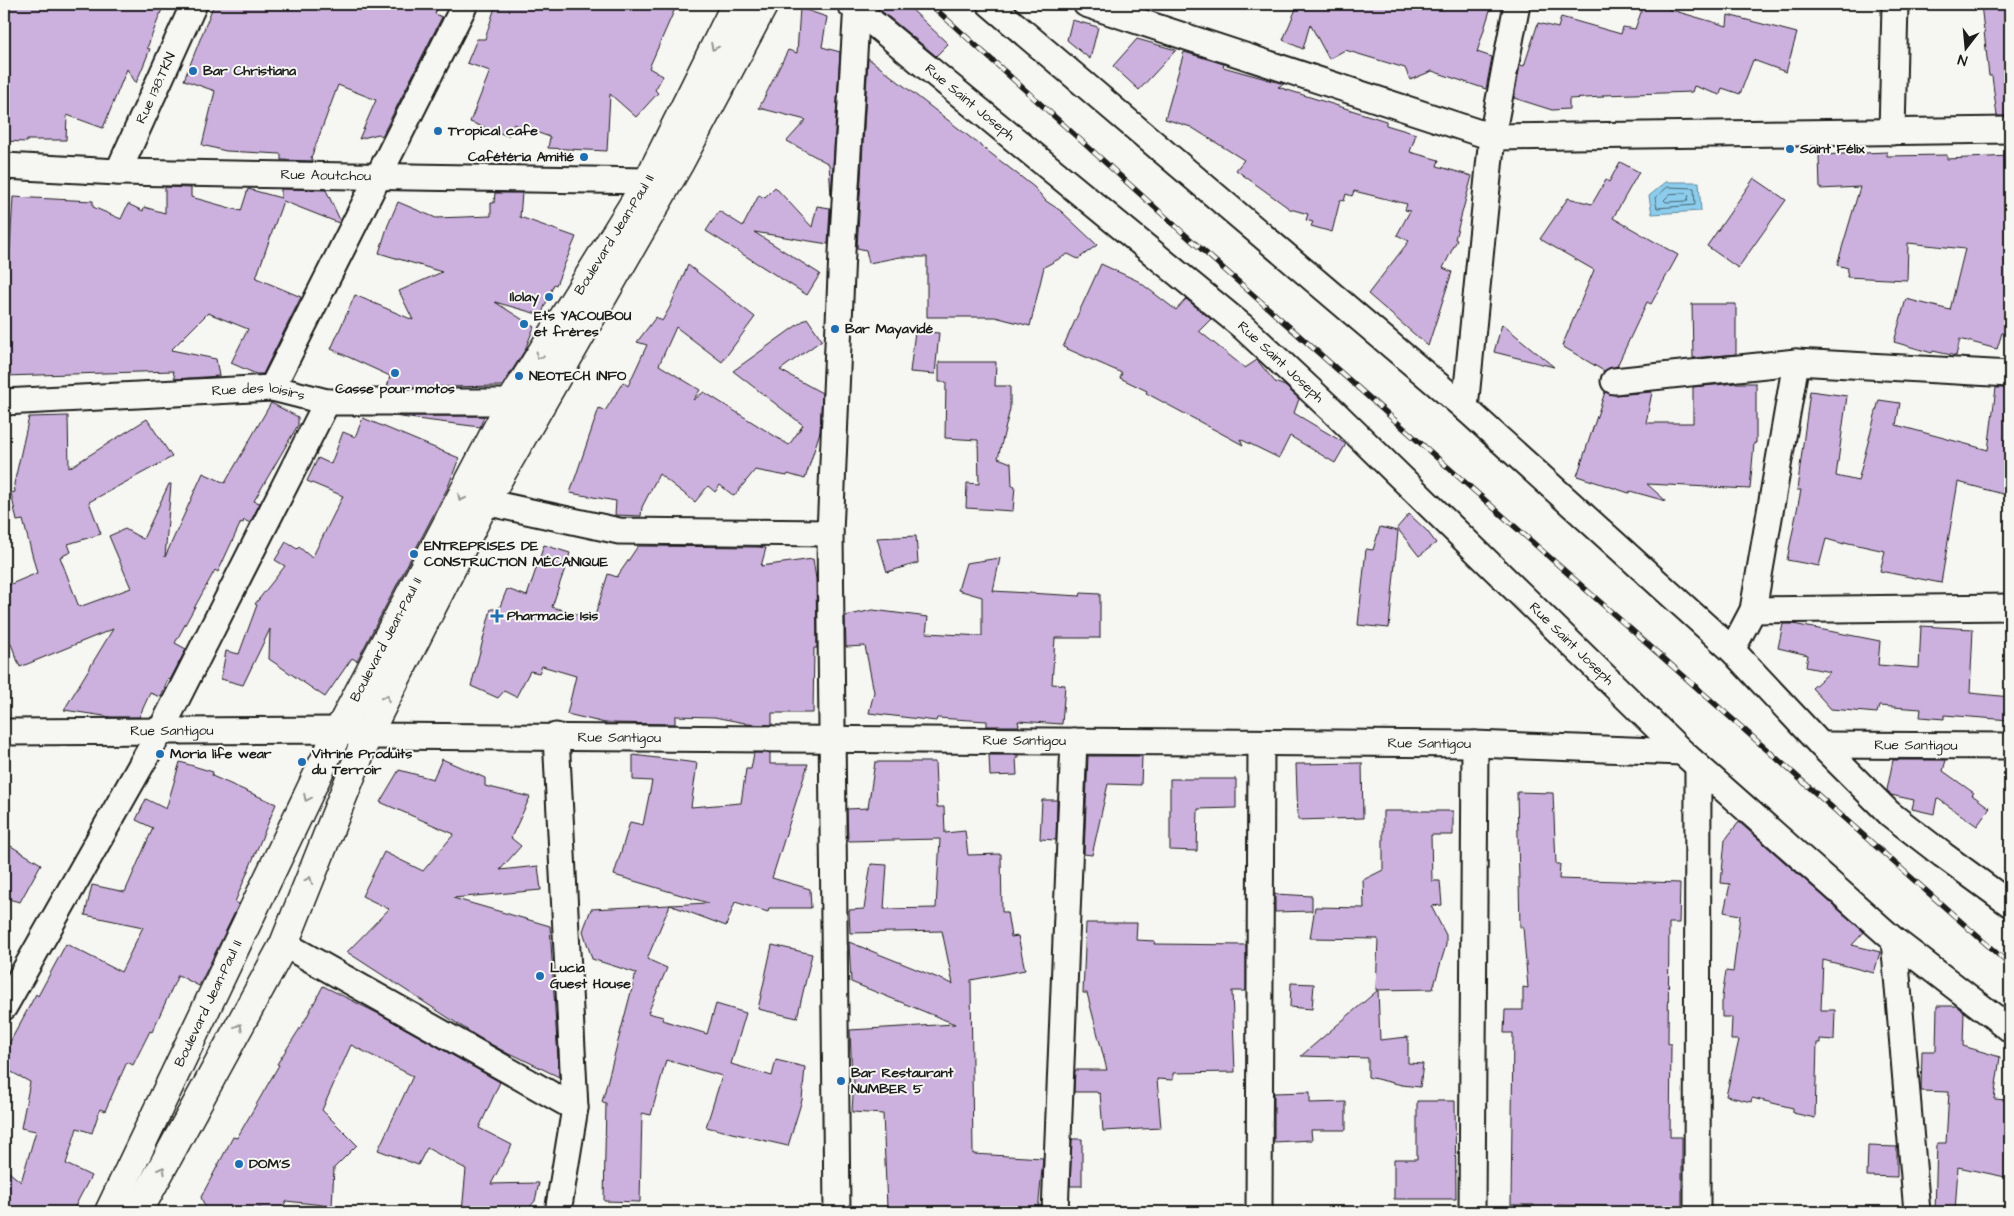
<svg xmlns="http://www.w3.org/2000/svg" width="2014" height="1216" font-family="'Architects Daughter',sans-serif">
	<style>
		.water { fill: #8ccded; stroke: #5f8699 }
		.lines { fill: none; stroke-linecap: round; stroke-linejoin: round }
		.shore { stroke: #496370; stroke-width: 1 }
		.building { fill: #ccb1de; stroke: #1c1c1c }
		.minor-casing { stroke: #1c1c1c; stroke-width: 29 }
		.secondary-casing { stroke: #1c1c1c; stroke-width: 31 }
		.minor { stroke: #f6f6f2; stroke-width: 25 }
		.secondary { stroke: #f6f6f2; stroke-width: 28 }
		.rail-casing { stroke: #1c1c1c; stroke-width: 5.5 }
		.rail { stroke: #f6f6f2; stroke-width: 4; stroke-dasharray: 11; stroke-linecap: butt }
		.oneway { stroke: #949492 }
		.poi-dot { fill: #1f6fb2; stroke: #f6f6f2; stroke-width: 2 }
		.labels { text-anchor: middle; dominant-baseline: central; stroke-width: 4; stroke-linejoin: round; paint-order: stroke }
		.poi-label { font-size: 14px; font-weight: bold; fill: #1c1c1c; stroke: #f6f6f2; text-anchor: start }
		.street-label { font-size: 14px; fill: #1c1c1c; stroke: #f6f6f2 }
	</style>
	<rect width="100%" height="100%" fill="#f6f6f2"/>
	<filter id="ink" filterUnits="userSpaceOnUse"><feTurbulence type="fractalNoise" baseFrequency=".02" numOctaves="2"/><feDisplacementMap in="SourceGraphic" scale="10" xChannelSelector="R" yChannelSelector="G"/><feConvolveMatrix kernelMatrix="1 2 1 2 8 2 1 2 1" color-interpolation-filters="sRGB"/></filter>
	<g filter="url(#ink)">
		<path class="water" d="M1666,182H1699L1701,211L1652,214L1649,196Z"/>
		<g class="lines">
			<path class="shore" d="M1668,187L1694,188L1695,205L1657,208L1655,198Z
				M1686,193L1689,196L1687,201L1666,202L1664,200L1670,194Z"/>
		</g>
		<path class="building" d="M4,4L44,6V4H164L147,48L150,49L144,64L136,83L127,69L103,128L67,115L66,140H27V142L4,141Z
			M214,4H439L435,14L442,17L382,136L378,134L359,139L376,100L338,85L311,158L313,161L281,160V154L226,151L202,145L215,91L184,80Z
			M496,4H677L649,68L663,76L655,90L658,93L636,117L610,94L607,151L548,148L550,137L513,124L508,136L470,122L490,71L467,63L477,39H485Z
			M873,4H906L948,44L936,56Z
			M1298,4H1492L1477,52L1492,57L1486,89L1432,71L1410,80L1405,68L1345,50L1329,59L1310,24L1303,49L1283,40Z
			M1644,4H1670L1668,9L1727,26L1728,15L1797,33L1786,72L1753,60L1740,94L1722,88L1720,95L1694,86L1692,92L1603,95V97L1569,99V109L1552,110L1514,98L1520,65L1524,66L1538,23L1558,28L1561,17L1621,34L1623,27L1635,29Z
			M1981,4H2006L2010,46V116H1997L1992,76H1989Z
			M800,8L827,17L822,47L840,52L831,197L829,164L787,141L806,120L759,108L788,50L797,53Z
			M1072,20L1098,27L1090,59L1067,40Z
			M1137,39L1176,50L1139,90L1113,66Z
			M1184,52L1224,64L1223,67L1284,84L1278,87L1386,121V125L1416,134L1410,152L1439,160L1437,166L1472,176L1455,239L1457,240L1443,268L1452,272L1428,346L1368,294L1409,241L1397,235L1410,211L1405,210L1407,204L1354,191L1352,196L1346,194L1344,201L1340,200L1332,232L1311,226L1313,222L1306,220L1308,214L1290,209L1236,170L1244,160L1191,127L1165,119Z
			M868,58L1034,187L1046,201L1061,211L1097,245L1078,259L1068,254L1044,267L1030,326L995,317H927V257H900L869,263L866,250L857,248Z
			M1887,152V156L1947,155V159L2010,156V333H2002L1997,349L1960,339L1956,356L1933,351L1932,353L1894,342L1906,299L1950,310L1965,249L1908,243L1907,280L1847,277L1848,268L1837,265L1860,187L1820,189L1819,155Z
			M1620,162L1639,172L1613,218L1678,255L1651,304L1647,302L1617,366L1604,371L1562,346L1594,270L1540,239L1568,198L1592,204L1606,180L1609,182Z
			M1754,178L1786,200L1738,268L1707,246Z
			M165,187L191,188V197L241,211L248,189L281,198V189L326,190L340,220L339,223L283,201L256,278L301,297L263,374H256L231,363L248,329L208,313L171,350L216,359L219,376L175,379L173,371L4,376V247L10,248L13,197L93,201V207L121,219L128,204L143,211L144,207L165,213Z
			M775,187L812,227L817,206L830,208L828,244L754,232L820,274L807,295L706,231L719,211L743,226L759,195L764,198Z
			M495,193H522L520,217L576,237L556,285L554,284L541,315L495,302L534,327L525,350L502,386L387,388L390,376L331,349L355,295L413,320L399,291L442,272L379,253L388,225L398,202L436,218L491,216V203H494Z
			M1101,264L1138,281L1176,310L1186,299L1211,319L1199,331L1245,368L1257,360L1275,382L1285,386L1299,399L1294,413L1346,444L1335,463L1290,436L1279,458L1240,439L1243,445L1146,393L1147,391L1120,378L1122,373L1063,347Z
			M688,265L755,317L722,362L676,327L659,365L700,390L693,400L704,392L789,445L803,425L733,371L807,318L822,340L780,370L822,393L820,432L805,479L788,474L787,476L755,470L734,496L720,485L715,492L708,486L695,502L659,474L642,507L641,516L615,515L616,501L570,493L599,408L605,411L623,382L628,386L647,345L637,342L656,317L662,321L670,307Z
			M1692,304H1736V354L1693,358Z
			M1502,324L1554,367L1494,352Z
			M915,331L939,333L935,374L910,372Z
			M939,362H996L995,386H1010V409L998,458L1011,463L1012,486H1015L1013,511L966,508L967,483L979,484L978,440L945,438L946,382H939Z
			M1736,383H1756V443H1754L1750,489L1647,484L1666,501L1630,491L1629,493L1577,476L1605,392L1615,395L1652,392L1646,423H1693V387Z
			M1996,388H2010V496L1958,482L1941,583L1880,571L1885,551L1844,542V544L1826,539L1819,566L1787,560L1801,490H1797L1810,391L1847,396L1836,476L1858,481L1879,400L1900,403L1896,425L1988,450Z
			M271,403L298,417V425L254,501L260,503L250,523L244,520L243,523L241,522L218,572L215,570L175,643L186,649L170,680L168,679L161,697L150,693L139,717H111L64,710L113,629L20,667L4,626V587L37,573L23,520L17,521L11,493L15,492L14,484L29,417L68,416L69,468L147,419L172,457L89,502L101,534L68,544L71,552L60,557L79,607L131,588L109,536L125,529L143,539L169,484H171L165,557L203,473L225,483Z
			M393,416H484L480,427Z
			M363,418L459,458L448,487L357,661L352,658L325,697L269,659L270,629L243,685L221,679L226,651L239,654L257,605L255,604L285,566L275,560L286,542L297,549L299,547L312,558L343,496L307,481L318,458L331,464L343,432L355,437Z
			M1409,514L1427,531L1436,543L1419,556L1397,528Z
			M1380,527L1398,531L1389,628L1358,625L1366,549L1373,550Z
			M916,536L918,563L887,572L877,538Z
			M544,545L570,553L552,607L594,619L608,574L617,577L638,546L758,547L766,548L761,566L813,559L816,579L817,648H814L813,713H772V725L745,724V723L714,717L675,716V724L605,723L567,714L576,676L542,666L539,673L530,671L516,697L504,691L498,698L471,686L491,609H499L507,589L527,596Z
			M1000,558L993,591L1080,596L1081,593L1100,594V638H1055L1052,684L1065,685L1062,724L1018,721L1019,726H987V721L937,718L936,721L869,713L874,692L865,646L846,647L845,616L873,610L928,617L926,633L982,636V597L958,590L966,563Z
			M1783,624H1793L1880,641L1878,665L1919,668L1921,626L1973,629L1970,693L2010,697V720L1944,715V719L1920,717L1921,709L1879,706L1877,713L1831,709L1812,688L1830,672L1806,667L1808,655L1778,648Z
			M754,753H770V764H808L772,878L810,889L811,908H769L768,912L735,902L726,926L670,905L708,903L614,875L630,822L643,825L652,781L633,780V755L697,763L691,807L741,803L746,769H751Z
			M989,755H1019V758H1016L1017,775L990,776Z
			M1088,756H1142L1141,785L1108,784L1092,855L1084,854Z
			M442,759L485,778V786L530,797L511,838L521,846L500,870L538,866L541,890L453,898L550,926L559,1077L512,1054V1056L478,1037L347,952L389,909L362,896L384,852L423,871L454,834L380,802L399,770L433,779Z
			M1893,760H1946L1943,771L1974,793L1972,795L1990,808L1977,826L1937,798L1934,814L1912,809L1914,800L1891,795L1887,790Z
			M180,762L213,772L212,776L276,804L235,902L239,904L199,986L178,975L152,1032L150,1031L133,1065L127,1062L105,1111L100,1109L92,1133L77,1128L66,1164L91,1176L72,1212H4V1168L21,1182L36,1131L21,1128L30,1082L4,1068V1053L36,994L38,996L66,944L121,972L143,927L85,915L92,885L125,892L153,828L136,820L146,799L166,809Z
			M875,762H935L937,807H944L945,833L965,831L968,855L1001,854L1002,912H1007L1011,937L1018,936L1025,970L971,980L973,1154L1043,1158L1038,1212L991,1209V1212H949V1206L887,1208L883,1114L852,1112L854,1078H852L850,1030L955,1024L851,982L849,942L953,984L942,931L850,933L849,910L864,909L871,864L887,865L884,909L936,908L940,839L848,841L847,809L868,808Z
			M1362,763L1363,818L1298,820L1296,764Z
			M1170,779H1236V808L1198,809L1197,851L1170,850Z
			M1517,792L1553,793L1556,864H1560L1559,879L1680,883L1679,923H1669L1668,1044H1671L1670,1137H1682V1212H1607V1206L1557,1205L1558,1212H1534V1205H1511L1513,1033H1504L1505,1010H1523V987L1528,988L1523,927H1520Z
			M1042,800H1057L1056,840L1040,839Z
			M1383,811H1453V835H1431L1432,881H1440L1442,905L1431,906L1446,935V945L1433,989L1376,990L1378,939L1310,938L1315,907L1364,908L1363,880L1383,870Z
			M1739,822L1864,932L1852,945L1880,952L1874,973L1823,960L1821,1010H1835L1834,1040L1820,1039V1043H1817L1815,1118L1793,1113V1108L1752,1098L1751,1102L1726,1096L1739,1040H1731L1732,1017H1722V997L1726,971L1733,972L1740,915L1724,912L1730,884L1721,883L1725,840Z
			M4,842L41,864L20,902L4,898Z
			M1275,894L1312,896V911L1275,912Z
			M670,905L647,959L667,968L648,1013L663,1017L662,1020L707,1034L716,1004L746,1013L731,1064L772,1076L776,1060L805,1067L802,1100L788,1146L706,1127L722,1076L666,1060L651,1115L642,1113L640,1202L604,1201L606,1103L602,1102L636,973L592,959L583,931L591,909Z
			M1086,923H1137L1136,940L1155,941L1154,944L1246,945V991H1232L1235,1072L1173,1073V1080L1157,1079L1161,1128L1103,1131L1100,1093L1098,1094L1097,1092H1074L1075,1070H1107L1087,993H1083Z
			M772,945L812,954L797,1018L758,1009Z
			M1291,983L1314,984L1312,1009L1290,1007Z
			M323,986L381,1015L500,1082L479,1128L512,1145L491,1184L539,1183L535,1201L527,1210L462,1212L466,1169L427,1148L418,1165L378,1150L413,1076L351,1045L322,1110L357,1145L334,1168L332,1206L286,1201L281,1212H268L260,1208L249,1212H207L201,1197L233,1137L237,1138L279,1065L277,1064L304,1022Z
			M1378,990L1380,1040L1408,1037V1063L1423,1064L1420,1087L1402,1085L1368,1077V1058L1301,1056Z
			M1937,1006H1956L1964,1012L1963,1046L2000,1057L1994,1099L2007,1100V1122L2010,1123V1178L1958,1167L1955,1212H1935L1937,1143H1946L1949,1092L1921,1091L1922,1051H1936Z
			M1310,1092V1103L1346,1102V1130H1311L1312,1140L1274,1142V1093Z
			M1417,1101H1455L1456,1199H1394V1159H1417Z
			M1072,1139H1082V1186H1070Z
			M1868,1146L1897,1147V1177L1867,1176Z"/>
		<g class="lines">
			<defs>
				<g id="minor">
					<path id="s1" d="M850,4L1243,327L1334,412L1682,752L1894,940L2010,1029"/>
					<path d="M990,4L1465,408L1732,650L1821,745L1890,814L1943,855L2010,904"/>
					<path d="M1086,4L1492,137L2010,130"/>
					<path d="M1892,132L1895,4"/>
					<path id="s2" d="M4,166L118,172L648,181"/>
					<path id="s3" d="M118,172L194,4"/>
					<path d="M1614,381L1796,362L2010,374"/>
					<path d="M272,388L465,4"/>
					<path id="s4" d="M4,402L272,388L327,402H511"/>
					<path d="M1465,408L1492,137L1517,4"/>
					<path d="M485,502L619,531L830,533"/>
					<path d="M1753,610L2010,607"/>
					<path d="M1732,650L1753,610L1796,362"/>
					<path id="s5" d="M4,732L339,730L367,736L1475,744L1682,752"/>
					<path d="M556,736L575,1108L558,1212"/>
					<path id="s6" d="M1821,745L2010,746"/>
					<path d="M1894,940L1917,1212"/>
					<path d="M284,944L575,1108"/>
					<path d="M4,1007L161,730L327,402"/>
					<path d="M837,1212L830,533L842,252L857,4"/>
					<path d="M1055,1212L1074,741"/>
					<path d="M1259,1212L1261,743"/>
					<path d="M1472,1212L1475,744"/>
					<path d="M1697,1212L1698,767"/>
				</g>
				<g id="secondary">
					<path id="s7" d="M109,1212L339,730L511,402L648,181L736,4"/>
					<path d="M138,1212L284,944L367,736L485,502L680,162L764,4"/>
				</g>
			</defs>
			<use href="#minor" class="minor-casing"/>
			<use href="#secondary" class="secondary-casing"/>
			<use href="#minor" class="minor"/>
			<use href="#secondary" class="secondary"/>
			<defs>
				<path id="rail" d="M930,4L1181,231L2010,965"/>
			</defs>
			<use href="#rail" class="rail-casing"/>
			<use href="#rail" class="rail"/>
		</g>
		<defs><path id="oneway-chevron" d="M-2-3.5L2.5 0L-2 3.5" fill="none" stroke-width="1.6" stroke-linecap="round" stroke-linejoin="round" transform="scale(1.25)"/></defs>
		<g class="oneway">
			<use href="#oneway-chevron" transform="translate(714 47) rotate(116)"/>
			<use href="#oneway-chevron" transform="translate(539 356) rotate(122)"/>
			<use href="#oneway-chevron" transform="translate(461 498) rotate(118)"/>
			<use href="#oneway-chevron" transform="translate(386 698) rotate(-63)"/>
			<use href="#oneway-chevron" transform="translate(307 798) rotate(116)"/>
			<use href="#oneway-chevron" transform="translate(309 880) rotate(-68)"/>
			<use href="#oneway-chevron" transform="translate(239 1027) rotate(-61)"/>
			<use href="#oneway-chevron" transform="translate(162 1170) rotate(-61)"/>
		</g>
	</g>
	<g class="poi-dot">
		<circle cx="193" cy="71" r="5"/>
		<circle cx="438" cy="131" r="5"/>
		<circle cx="1790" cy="149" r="5"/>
		<circle cx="584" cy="157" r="5"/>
		<circle cx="549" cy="297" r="5"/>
		<circle cx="524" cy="324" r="5"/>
		<circle cx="835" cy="329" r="5"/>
		<circle cx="395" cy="373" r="5"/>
		<circle cx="519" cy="376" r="5"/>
		<circle cx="414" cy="554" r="5"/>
		<path d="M494.5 608.5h5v5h5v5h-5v5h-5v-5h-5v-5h5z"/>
		<circle cx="160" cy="754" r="5"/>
		<circle cx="302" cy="762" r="5"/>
		<circle cx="540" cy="976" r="5"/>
		<circle cx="841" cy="1081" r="5"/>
		<circle cx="239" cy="1164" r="5"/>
	</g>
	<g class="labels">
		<g class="poi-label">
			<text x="203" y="71">Bar Christiana</text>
			<text x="448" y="131">Tropical cafe</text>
			<text x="1800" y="149">Saint Félix</text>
			<text x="574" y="157" text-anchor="end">Cafétéria Amitié</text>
			<text x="539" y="297" text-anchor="end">Ilolay</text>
			<text x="534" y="316">Ets YACOUBOU<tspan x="534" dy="16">et frères</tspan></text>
			<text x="845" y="329">Bar Mayavidé</text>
			<text x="529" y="376">NEOTECH INFO</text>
			<text x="395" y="389" text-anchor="middle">Casse pour motos</text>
			<text x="424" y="546">ENTREPRISES DE<tspan x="424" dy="16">CONSTRUCTION MÉCANIQUE</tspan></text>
			<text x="507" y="616">Pharmacie Isis</text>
			<text x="170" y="754">Moria life wear</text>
			<text x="312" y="754">Vitrine Produits<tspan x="312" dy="16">du Terroir</tspan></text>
			<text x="550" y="968">Lucia<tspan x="550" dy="16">Guest House</tspan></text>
			<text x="851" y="1073">Bar Restaurant<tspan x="851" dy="16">NUMBER 5</tspan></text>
			<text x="249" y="1164">DOM'S</text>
		</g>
		<g class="street-label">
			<text stroke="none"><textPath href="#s3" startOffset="92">Rue 138.TKN</textPath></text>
			<text stroke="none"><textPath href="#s1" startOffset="155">Rue Saint Joseph</textPath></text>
			<text stroke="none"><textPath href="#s2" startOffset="322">Rue Aoutchou</textPath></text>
			<text stroke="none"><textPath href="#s7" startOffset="1101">Boulevard Jean-Paul II</textPath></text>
			<text stroke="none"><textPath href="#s1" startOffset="560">Rue Saint Joseph</textPath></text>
			<text stroke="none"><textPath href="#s4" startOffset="255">Rue des loisirs</textPath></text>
			<text stroke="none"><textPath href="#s7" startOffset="636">Boulevard Jean-Paul II</textPath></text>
			<text stroke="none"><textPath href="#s1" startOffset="965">Rue Saint Joseph</textPath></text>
			<text stroke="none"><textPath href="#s5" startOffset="168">Rue Santigou</textPath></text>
			<text stroke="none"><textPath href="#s5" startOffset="616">Rue Santigou</textPath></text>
			<text stroke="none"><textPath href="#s5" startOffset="1021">Rue Santigou</textPath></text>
			<text stroke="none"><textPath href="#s5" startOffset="1426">Rue Santigou</textPath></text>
			<text stroke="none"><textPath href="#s6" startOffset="95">Rue Santigou</textPath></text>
			<text stroke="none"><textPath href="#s7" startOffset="231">Boulevard Jean-Paul II</textPath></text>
		</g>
	</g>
	<rect width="2014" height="1216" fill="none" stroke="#f6f6f2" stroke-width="20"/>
	<rect x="10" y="10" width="1994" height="1196" fill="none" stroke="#1c1c1c" stroke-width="2" filter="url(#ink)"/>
	<g transform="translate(1966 48) rotate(196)" stroke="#f6f6f2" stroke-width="4" paint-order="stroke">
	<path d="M0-4L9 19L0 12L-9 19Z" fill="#1c1c1c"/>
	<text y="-8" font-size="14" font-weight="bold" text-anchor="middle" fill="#1c1c1c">N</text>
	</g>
</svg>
